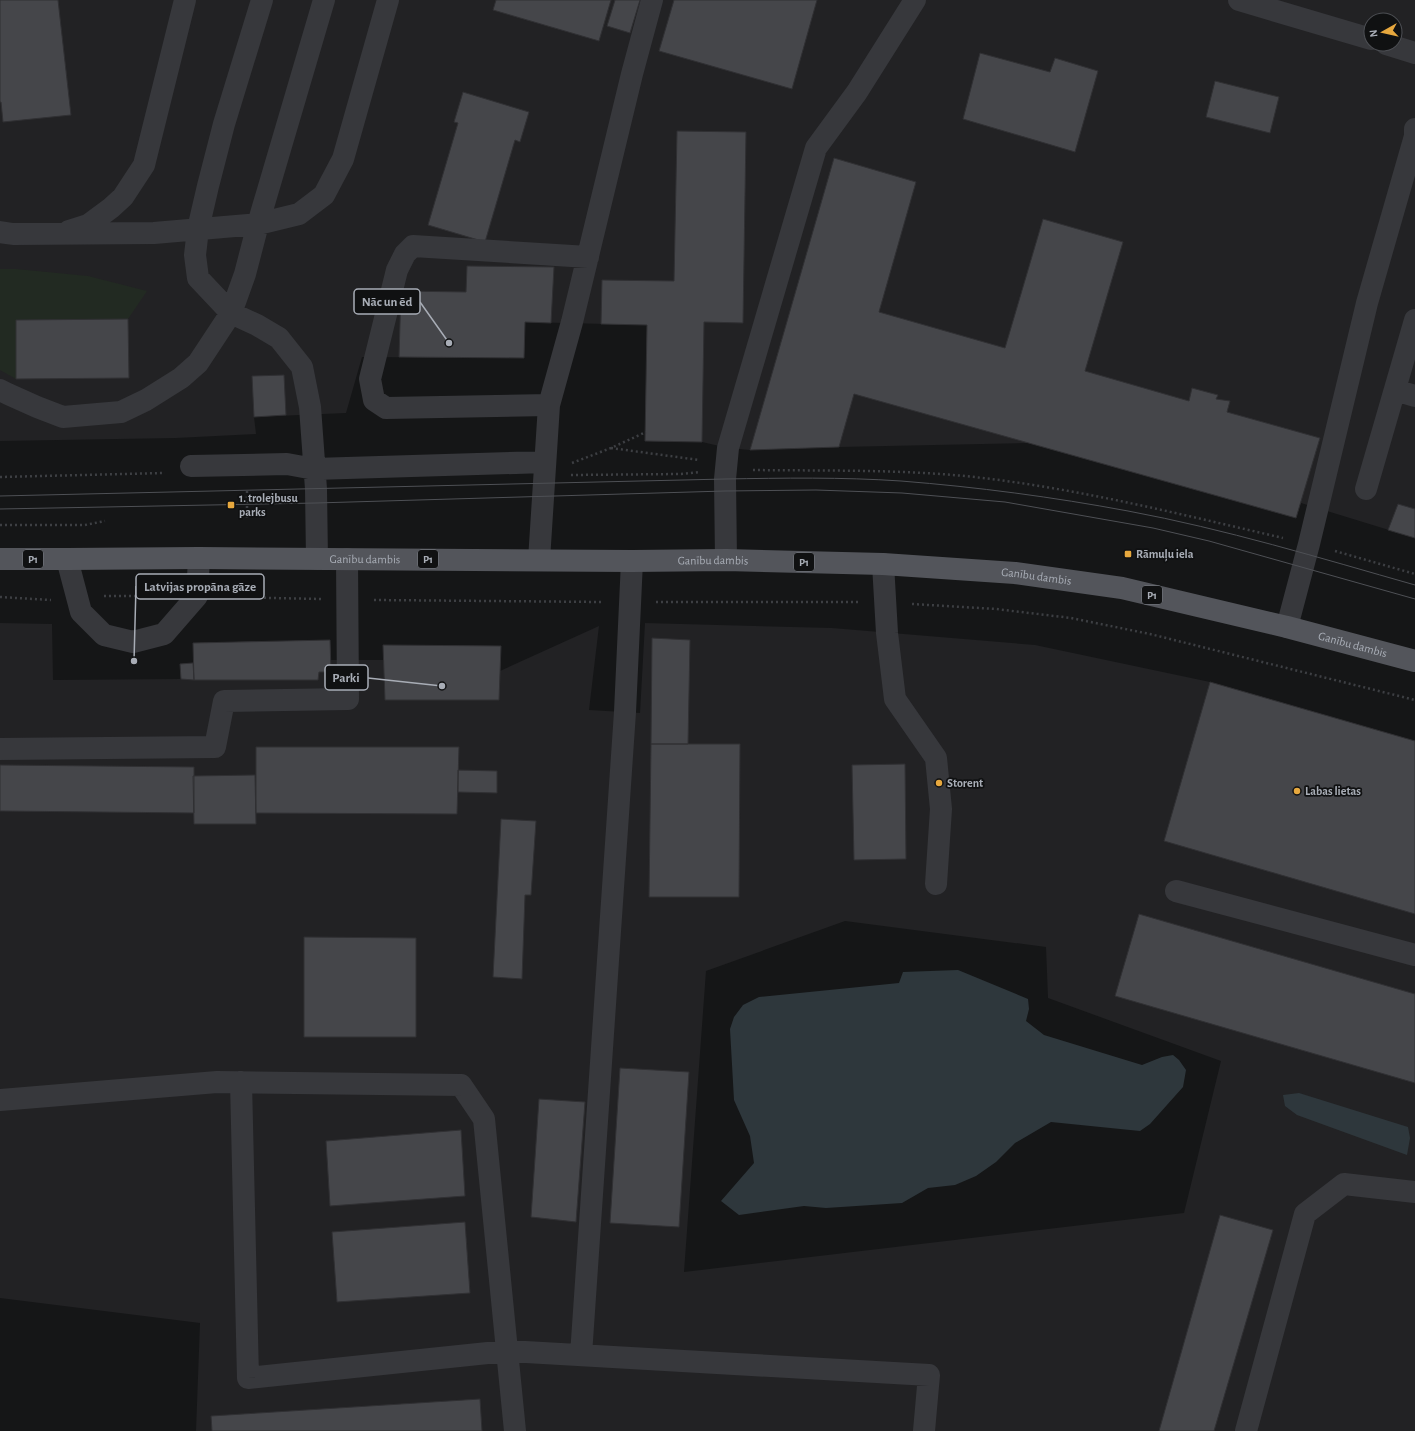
<svg xmlns="http://www.w3.org/2000/svg" width="1415" height="1431" font-family="'Alegreya Sans',sans-serif">
	<style>
		.built { fill: #222224; fill-rule: evenodd }
		.green { fill: #222a22 }
		.water { fill: #2e373c }
		.building { fill: #45464a; stroke: #303033 }
		.lines { fill: none; stroke-linecap: round; stroke-linejoin: round }
		.path { stroke: #3d3f43; stroke-width: 2.5; stroke-dasharray: 2 3; stroke-linecap: butt }
		.minor { stroke: #37383c; stroke-width: 22 }
		.major { stroke: #53555b; stroke-width: 22 }
		.tram { stroke: #4e5055; stroke-width: 1 }
		.poi-dot { fill: #e7a83e; stroke: #101112; stroke-width: 1.5 }
		.labels { text-anchor: middle; dominant-baseline: central; stroke-width: 3.5; stroke-linejoin: round; paint-order: stroke }
		.shield { fill: #101112; stroke: #7a7e85; stroke-width: 1 }
		.shield-label { font-size: 11px; font-weight: bold; fill: #a8adb6 }
		.poi-label { font-size: 12px; font-weight: bold; fill: #a8adb6; stroke: #101112; text-anchor: start }
		.street-label { font-size: 12px; fill: #a8adb6; stroke: #101112 }
		.leader { fill: none; stroke: #a8adb6; stroke-width: 1.5 }
		.callout-dot { fill: #a8adb6; stroke: #101112; stroke-width: 1.5 }
		.callout { fill: #101112; stroke: #a8adb6; stroke-width: 1.5 }
		.callout-label { font-size: 13px; text-anchor: middle; font-weight: bold; fill: #a8adb6 }
	</style>
	<rect width="100%" height="100%" fill="#151617"/>
	<path class="built" d="M0,0H1415V538L1301,503L1030,443L839,447L750,450L728,448L702,442L645,441L647,325L525,322L524,358L362,357L346,413L254,417L256,434L176,438L0,441ZM1371,20H1395V44H1371Z
		M0,623L52,624L53,680L181,679L180,664L193,663V643L330,640L331,660H383V645L501,646L500,671L599,626L589,710L640,713L645,623L832,628L1035,645L1210,682L1415,741V1431H196L200,1323L0,1298ZM845,921L1046,947L1048,998L1221,1061L1184,1213L684,1272L706,971Z"/>
	<path class="green" d="M0,269H16L88,276L147,291L128,319L16,320V379L0,370Z"/>
	<path class="water" d="M958,970L1028,999L1029,1009L1026,1021L1044,1035L1142,1065L1162,1057L1173,1055L1179,1060L1186,1070L1183,1087L1150,1124L1140,1131L1051,1122L1015,1143L996,1162L976,1176L955,1185L928,1188L902,1203L826,1208L804,1206L739,1215L721,1201L754,1163L750,1136L734,1100L730,1029L734,1017L743,1005L759,997L899,983L903,972Z
		M1299,1093L1408,1127L1410,1138L1407,1155L1297,1115L1285,1106L1283,1095Z"/>
	<path class="building" d="M0,0H58L71,115L3,122L1,102H0Z
		M496,0H611L599,41L493,10Z
		M615,0H640L630,33L607,26Z
		M674,0H817L792,89L659,51Z
		M980,53L1050,72L1055,58L1098,71L1075,152L963,119Z
		M1215,81L1279,97L1270,133L1206,117Z
		M463,92L529,112L520,142L515,140L485,242L428,225L458,123L454,122Z
		M677,131L746,132L743,323L704,322L702,442L645,441L647,325L601,324L602,280L674,281Z
		M834,158L916,182L879,312L1005,348L1043,219L1123,242L1085,371L1189,401L1192,388L1218,395L1216,399L1230,401L1227,412L1320,438L1296,518L854,394L839,447L750,450Z
		M467,266L554,267L551,323L525,322L524,358L399,357L401,291L466,292Z
		M128,319L129,378L16,379V320Z
		M284,375L286,415L254,417L252,376Z
		M1398,504L1415,509V538L1388,530Z
		M652,638L690,640L688,744H651Z
		M330,640L331,672H319L318,680H194L193,643Z
		M383,645L501,646L499,700H385Z
		M193,663L194,680L181,679L180,664Z
		M1210,682L1415,741V914L1164,841Z
		M651,744H740L739,897H649Z
		M256,747H459L457,814L256,813Z
		M905,764L906,859L854,860L852,765Z
		M0,765L194,767V813L0,811Z
		M458,770L497,771V793L458,792Z
		M255,775L256,824H194L193,776Z
		M501,819L536,821L531,895H525L522,979L493,977Z
		M1139,914L1415,994V1083L1115,996Z
		M304,937L416,938V1037H304Z
		M620,1068L689,1072L679,1227L610,1223Z
		M539,1099L585,1102L576,1222L531,1217Z
		M461,1130L465,1196L330,1206L326,1141Z
		M1220,1215L1273,1230L1214,1431H1159Z
		M465,1222L470,1293L337,1302L332,1232Z
		M480,1399L482,1431H212L211,1416Z"/>
	<g class="lines">
		<path class="path" d="M611,448L699,460
			M572,463L611,448L646,432
			M753,470C829,471 907,469 983,478C1084,490 1184,515 1283,538
			M571,475L681,474L700,472
			M0,477L165,473
			M247,491V519
			M0,525H85L105,521
			M1335,551L1415,574
			M104,596H161
			M0,597L51,600
			M224,597L321,599
			M374,600L603,602
			M656,602H859
			M912,604L996,609L1071,618L1150,634L1415,700"/>
		<path class="minor" d="M262,0L224,124L208,186L198,229L195,255L198,278L231,313L257,325L279,338L302,367L310,407L316,489L317,559
			M1239,0L1371,39
			M1386,44L1415,53
			M69,231L88,225L111,208L123,197L144,165L185,0
			M0,232L13,234L154,233L258,224L299,214L324,195L343,159L388,0
			M0,390L8,394L37,407L63,417L121,412L146,400L181,378L198,363L231,313L245,274L258,224L324,0
			M1395,390L1415,396
			M549,405L386,408L374,400L370,379L397,270L405,254L413,246L588,257
			M191,466L287,464L314,469L545,462
			M1366,489L1415,320
			M67,559L81,612L104,635L133,642L164,634L197,596L199,558
			M539,560L549,405L572,322L632,74L652,0
			M726,560L725,479L728,448L816,148L857,92L915,0
			M883,564L887,633L895,699L936,758L941,809L936,884
			M1287,627L1309,544L1367,303L1415,136V129
			M0,749L215,747L224,701L348,699L347,559
			M1176,891L1415,955
			M241,1082L248,1378L507,1351L929,1375L924,1431
			M0,1100L217,1082L461,1085L484,1119L515,1431
			M581,1355L625,712L632,561
			M1246,1431L1305,1214L1344,1184L1415,1192"/>
		<path class="major" id="s1" d="M0,559H67L199,558L632,561L726,560L883,564L1015,573L1122,588L1287,627L1415,661"/>
		<path class="tram" d="M0,496L725,479C783,478 842,477 901,481C977,487 1053,497 1128,511C1225,529 1320,558 1415,585
			M0,509L316,503L725,491L816,490L902,493L1005,502L1153,528L1209,541L1415,599"/>
	</g>
	<g class="poi-dot">
		<rect x="227" y="501" width="8" height="8" rx="2"/>
		<rect x="1124" y="550" width="8" height="8" rx="2"/>
		<circle cx="939" cy="783" r="4"/>
		<circle cx="1297" cy="791" r="4"/>
	</g>
	<g class="labels">
		<g class="shield">
			<rect x="23" y="550" width="20" height="18" rx="3"/>
			<rect x="418" y="550" width="20" height="18" rx="3"/>
			<rect x="794" y="553" width="20" height="18" rx="3"/>
			<rect x="1142" y="586" width="20" height="18" rx="3"/>
		</g>
		<g class="shield-label">
			<text x="33" y="559">P1</text>
			<text x="428" y="559">P1</text>
			<text x="804" y="562">P1</text>
			<text x="1152" y="595">P1</text>
		</g>
		<g class="poi-label">
			<text x="239" y="498">1. trolejbusu<tspan x="239" dy="14">parks</tspan></text>
			<text x="1136" y="554">Rāmuļu iela</text>
			<text x="947" y="783">Storent</text>
			<text x="1305" y="791">Labas lietas</text>
		</g>
		<g class="street-label">
			<text stroke="none"><textPath href="#s1" startOffset="365">Ganību dambis</textPath></text>
			<text stroke="none"><textPath href="#s1" startOffset="713">Ganību dambis</textPath></text>
			<text stroke="none"><textPath href="#s1" startOffset="1037">Ganību dambis</textPath></text>
			<text stroke="none"><textPath href="#s1" startOffset="1361">Ganību dambis</textPath></text>
		</g>
	</g>
	<path class="leader" d="M449 343L420 302M134 661L136 586M442 686L368 678"/>
	<g class="callout-dot">
		<circle cx="449" cy="343" r="4"/>
		<circle cx="134" cy="661" r="4"/>
		<circle cx="442" cy="686" r="4"/>
	</g>
	<g class="callout">
		<rect x="354" y="289" width="66" height="25" rx="4"/>
		<rect x="136" y="574" width="128" height="25" rx="4"/>
		<rect x="325" y="665" width="43" height="25" rx="4"/>
	</g>
	<g class="callout-label">
		<text x="387" y="306">Nāc un ēd</text>
		<text x="200" y="591">Latvijas propāna gāze</text>
		<text x="346" y="682">Parki</text>
	</g>
	<g transform="translate(1383 32) rotate(262)"><circle r="19" fill="#101112" stroke="#4d4f54"/>
	<path d="M0-3L7 15L0 10L-7 15Z" fill="#e7a83e"/>
	<text y="-6" font-size="11" font-weight="bold" text-anchor="middle" fill="#a8adb6">N</text>
	</g>
</svg>
